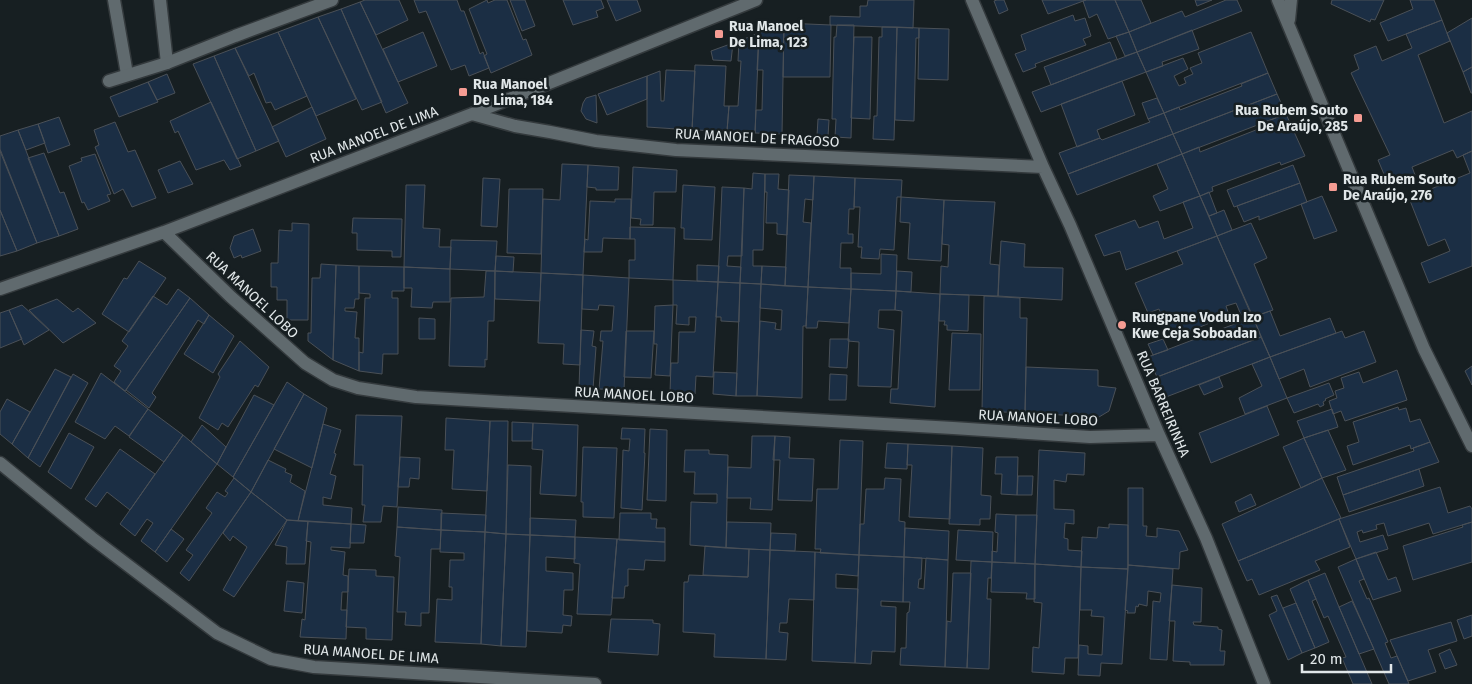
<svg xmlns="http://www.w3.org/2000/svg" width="1472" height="684" font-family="'Fira Sans',sans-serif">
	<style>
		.building { fill: #1b2e44; stroke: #4a5057 }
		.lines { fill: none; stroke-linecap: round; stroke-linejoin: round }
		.service-casing { stroke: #343a3d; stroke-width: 15 }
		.minor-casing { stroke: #343a3d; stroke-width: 15 }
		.service { stroke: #606a6e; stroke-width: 12 }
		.minor { stroke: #606a6e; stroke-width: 12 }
		.poi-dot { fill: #f59c93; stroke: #171f22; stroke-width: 2 }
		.labels { text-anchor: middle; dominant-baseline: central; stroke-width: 5; stroke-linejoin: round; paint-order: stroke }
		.poi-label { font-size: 14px; font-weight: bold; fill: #e1e7e9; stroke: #171f22; text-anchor: start }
		.street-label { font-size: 14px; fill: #e1e7e9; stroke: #171f22 }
	</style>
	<rect width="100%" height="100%" fill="#171f22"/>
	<path class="building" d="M365,0H399L408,20L376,35L360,2Z
		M414,0H457L461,11H464L480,54L483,52L489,68L469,76L465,65L451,70L426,11L419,13Z
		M487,0L488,3L495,0H507L523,40L526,39L532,55L491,73L484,56L487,54L469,9Z
		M510,0H525L535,26L522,31Z
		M563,0H601L604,8L596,11L598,17L573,25Z
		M607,0H637L641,11L616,21Z
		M868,0H914L913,28L830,25V16L860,17V6H867Z
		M997,0H1004L1008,10L999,14L994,1Z
		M1042,0H1086L1048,14Z
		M1086,0H1115L1129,32L1108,39L1097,14L1089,18L1083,1Z
		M1115,0H1141L1151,23L1129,32Z
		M1195,0H1212L1197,6Z
		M1226,0H1237L1242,11L1137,52L1129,32L1182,11L1185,17Z
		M1332,0H1384L1375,20L1371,19L1370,22L1331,4Z
		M1410,0H1434L1442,20L1388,41L1380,23L1413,9Z
		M360,2L408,103L386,113L341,9Z
		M341,9L382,102L362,110L318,17Z
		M1073,15L1075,21L1085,18L1091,36L1083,39L1086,45L1035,64L1036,67L1023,72L1015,54L1026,50L1021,35Z
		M318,17L356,99L316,116L278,32Z
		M1472,18V67L1463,72L1447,33Z
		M1442,20L1450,41L1418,55L1444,123L1472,111V151L1457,158L1453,150L1412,167L1415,175L1389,186L1378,160L1390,155L1351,73L1359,69L1354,55L1376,46L1382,61L1412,48L1406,34Z
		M784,23L782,134L755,133L756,110H762L763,70H757L759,33Z
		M784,23L831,25L830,77H783Z
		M837,25H854L851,138L835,137L836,119H832L834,37H836Z
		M882,27H897L894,140L873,139L874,116H877L879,37H882Z
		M897,27L919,28V38H916L914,121L895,120Z
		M919,28L949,29L948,80L918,79Z
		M1192,30L1199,49L1162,62L1163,66L1146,72L1137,52Z
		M278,32L307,96L275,110L271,102L266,103L254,73L249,76L235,48Z
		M423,32L437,66L398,82L383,49Z
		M1129,32L1137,52L1125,56L1116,36Z
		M1251,32L1268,73L1164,113L1146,72L1183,58L1188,69L1174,76L1179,86L1186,83L1184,78L1193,74L1190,68L1202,63L1198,53Z
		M759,33L755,133L727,131L729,106H738L741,61H738L739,41Z
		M854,37H872L870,119L851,118Z
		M1110,42L1117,59L1051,85L1044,67Z
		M733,43L731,61L713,60L711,51Z
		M235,48L279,141L256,151L214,56Z
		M1137,52L1146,72L1041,112L1032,92Z
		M214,56L256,151L237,159L193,64Z
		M695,65L726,66L724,106H729L727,131L692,130Z
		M1472,67V93H1471L1463,72Z
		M666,70L695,71L692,130L647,127V76L660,71L661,101H664Z
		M1268,73L1277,94L1173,134L1164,113L1179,107L1180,110L1242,86L1241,84Z
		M167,74L175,93L157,100L148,82Z
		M647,76V99L607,115L598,94Z
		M1122,81L1135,115L1097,130L1100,138L1077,147L1061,104Z
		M148,82L158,102L119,117L110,97Z
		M1277,94L1286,114L1182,154L1173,134Z
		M596,95L597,123L586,119L581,111L583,103L586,98Z
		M1157,98L1164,113L1148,119L1142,103Z
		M211,102L241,166L230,170L224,160L196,170L178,131L175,133L170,121Z
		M312,107L326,139L286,157L272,127Z
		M1164,113L1173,134L1068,174L1059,153L1100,138L1102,140L1150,122L1148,119Z
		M1286,114L1305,156L1281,165L1280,162L1212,187L1213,191L1200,196L1182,154L1199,147L1200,152L1266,126L1265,122Z
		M59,117L70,145L48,153L38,124Z
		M818,119L829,120L828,136H817Z
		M115,122L128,152L135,150L156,198L132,207L123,189L114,194L95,147L99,145L94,130Z
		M38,124L45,143L26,150L18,130Z
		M18,130L59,236L37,243L0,149V136Z
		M1173,134L1182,154L1077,195L1068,174Z
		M0,151L37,243L17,251L0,210Z
		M1472,151V266L1429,283L1421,263L1450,251L1445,239L1428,246L1409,198L1470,173L1463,155Z
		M44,153L60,193L64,192L78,229L59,236L28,158Z
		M95,154L111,194L107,195L110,201L88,210L84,202L82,203L69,166L82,161L81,158Z
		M1182,154L1200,196L1160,211L1153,196L1168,189L1157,164Z
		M180,161L193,184L168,193L158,170Z
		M562,164L588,165L583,275L541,273L543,199L560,200Z
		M588,165L619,167L618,190H596V188L587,187Z
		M1293,165L1300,183L1234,207L1227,190Z
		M633,167L677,170L676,192H654L653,225H640L641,219L631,218Z
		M753,173L765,174L763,250H753V266H762L761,284L740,283L744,188L752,189Z
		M765,174H779L778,189L789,190L787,235L777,234V223H766L767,192H765Z
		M789,175L814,176L813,200L805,199L803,222L811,223L808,287L785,286Z
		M814,176L855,178L854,209H849L848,234H853V243H841L840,268H851V289L808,287Z
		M483,178L500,179L497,227L481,226Z
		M855,178L902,180L901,197H897L894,250L880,249L879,259L861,258L862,247H858L860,207H854Z
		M1300,183L1307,202L1259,220V216L1244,222L1237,206Z
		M406,185H425L423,228L440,229L439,247H451L450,269L404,267Z
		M683,185L715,187L712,240L684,239V228H681Z
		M722,187L744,188L742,256H728L727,266L741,267L740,283L718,282Z
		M509,189H543L541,254L507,253Z
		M1209,192L1217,213L1209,216L1200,196Z
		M1200,196L1217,236L1126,270L1120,251L1104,256L1095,235L1135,220L1139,228L1158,221L1164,239L1193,228L1183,202Z
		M1322,196L1337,231L1314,239L1301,204Z
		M901,197L944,200L941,261L908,259L910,223L900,222Z
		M615,199H631L630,239L603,238L602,252H584L585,239L588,240L590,201L615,202Z
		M944,200L995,202L990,264L999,265L998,296L940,294L941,266L948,267L949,245L942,244Z
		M0,210L17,251L0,256Z
		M1224,210L1232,230L1217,236L1209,216Z
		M353,218L402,219L401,257H392V251L357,250V233H352Z
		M292,223L309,224L308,320H287V300H277V287H271V263H278L279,230L292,231Z
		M1251,223L1267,258L1254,264L1273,310L1253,317L1217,236Z
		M630,227L675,228L673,280L629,278V260H635V239H630Z
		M253,229L261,251L242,258L241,255L234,258L230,248L234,236Z
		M1217,236L1250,312L1241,315L1236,303L1226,306L1229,315L1171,339L1159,309L1148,313L1135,283L1183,264L1177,251Z
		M451,240L497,241L495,271L450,269Z
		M1001,241L1025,244L1024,267L1063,268L1062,300L998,296Z
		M881,254L897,255L896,291L851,289V273L881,274Z
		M496,256L514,257L513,272L495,271Z
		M139,261L166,278L129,332L102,314L124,278L127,279Z
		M321,264L336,265L333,360L308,341V333H311L312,278H320Z
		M336,265L359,266V299H355L354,308H345V311L357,312L355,338H359V371L333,360Z
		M697,265L719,266L718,282L697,281Z
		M359,266L404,267V291H392V298H398V354H383L382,374L359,371V352L363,353L365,298H370V294L359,293Z
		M762,266L786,267L785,286L761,284Z
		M404,267L450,269V302H433L432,308L411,307L412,288H404Z
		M486,271H495L494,321H488L487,360L485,359V367L449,366L451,298L484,297Z
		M495,271L541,273L540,301L495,299Z
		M897,271L912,272L911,292L896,291Z
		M541,273L583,275L580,365L563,364L564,344L538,343Z
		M583,275L629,278L624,390L599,389L603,341H600L601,331H612L614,306L599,305L598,310L582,309Z
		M673,280L718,282L713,377L696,376L695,394L670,393L671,363H678L679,332H695L696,317H689V325L676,324L677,305H673Z
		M718,282L740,283L739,322L721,321V317H716Z
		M740,283L761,284L757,396H736Z
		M761,284L808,287L806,326H803L802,398L757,396L760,321L776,323L775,329L781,330L782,310L760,308Z
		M808,287L851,289L849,323L818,321L817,328H806Z
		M178,289L190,298L125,391L114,382L121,371L114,366L128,346L122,341L153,296L167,305Z
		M851,289L896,291L895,310H879L878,328L894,330L891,387L858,386L859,342L848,341Z
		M896,291L940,294L935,407L890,403L891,389H898L902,311L895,310Z
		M940,294L969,295L968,331L947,330V325H944L945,321H939Z
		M984,296L1020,298V318H1027L1025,413L982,411Z
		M190,298L209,315L204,324L198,320L152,393L156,397L149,408L126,390Z
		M57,299L73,312L78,308L96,323L63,343L29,310Z
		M22,305L49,330L24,345L9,310Z
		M673,305L670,376L655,375L657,344H654L655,306Z
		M9,310L22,339L0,348V313Z
		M1270,311L1280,336L1330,318L1336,333L1270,357L1253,317Z
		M209,315L234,336L213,373L184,354Z
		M1253,317L1261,337L1157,377L1148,357Z
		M419,318L435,319V339H419Z
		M581,330L594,331L592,346L596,347L593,389L579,388Z
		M626,331H654L651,378L624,377Z
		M1342,331L1345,338L1364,331L1376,362L1310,387L1304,369L1279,379L1270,357Z
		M952,333L981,334L980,390H949Z
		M1261,337L1270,357L1166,397L1157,377Z
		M830,339H849L847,368L829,367Z
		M1163,339L1168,350L1153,355L1148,344Z
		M240,341L269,367L258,387L255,385L228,427L222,423L218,430L199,418L220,377L218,374Z
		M1270,357L1287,398L1245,414L1239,398L1262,386L1252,364Z
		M1472,366V385L1465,371Z
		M1026,367L1098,370V386L1116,388L1109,411L1099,417L1025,413Z
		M55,369L71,377L28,458L12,444Z
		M1397,370L1407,400L1345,421L1341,411L1333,414L1329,401L1337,398L1335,391L1344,388L1341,378L1359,372L1363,383Z
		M714,372L737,373L736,396L713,394Z
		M101,373L148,409L129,436L115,426L105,439L75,422Z
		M73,374L88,383L40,467L28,458Z
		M830,374L847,375L846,400H829Z
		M1219,377L1223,387L1204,395L1199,385Z
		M287,382L304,394L251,492L233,477Z
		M1329,383L1334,395L1325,399L1326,400L1323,402L1324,405L1320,407L1318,404L1294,413L1287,398Z
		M304,394L327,408L312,468L274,449Z
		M254,395L274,405L233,477L217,464Z
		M7,399L30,412L12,444L0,434V412Z
		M1267,406L1279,435L1211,463L1199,433Z
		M1398,407L1399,410L1406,408L1410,422L1420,419L1430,442L1411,449L1410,445L1353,465L1347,446L1359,442L1353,422Z
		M148,409L183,435L164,462L129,437Z
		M1332,409L1338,427L1304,438L1297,421Z
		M356,415L402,416L397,507L383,506L381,522H363L365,505H362L363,465H354Z
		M446,418L490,421L487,491L452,489L454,450H445Z
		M490,421H508L506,534L485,532Z
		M512,422L533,423L532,441H512Z
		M533,423L578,425L576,496L540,494L543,450L532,449Z
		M323,424L341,430L334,453L336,454L330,474L336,476L331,499L323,497V505L352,508L351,524L298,521Z
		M202,425L226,447L217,464L191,442Z
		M622,428L645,429L644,453H645L642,510L621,508L623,450L629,451L630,439H621Z
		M650,429L667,430L666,501L647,500Z
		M1328,430L1346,470L1322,478L1304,438Z
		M69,433L94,447L71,489L48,472Z
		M183,435L217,464L155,552L141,541L153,523L147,519L135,536L120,524Z
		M752,436H775L772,510L750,509L751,498H727L728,467L751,468Z
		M775,436L790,437L789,458L814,459L812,501L778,500L780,460H773Z
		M1304,438L1322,478L1301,488L1283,447Z
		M840,440L863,441L859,555L820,553L821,549H815L817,489H838Z
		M1430,442L1439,462L1343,495L1337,477L1414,451L1413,448Z
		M887,443L908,444L907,469L885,468Z
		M908,444L952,446L950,519L909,517L912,465H907Z
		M952,446L983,448L981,495L991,496L990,519H980V525L949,524Z
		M583,447L617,448L614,518L583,517V502H581Z
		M120,449L155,474L130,510L107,492L96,507L85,499Z
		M685,450H709V454L728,455L726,548L690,545L691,502L717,503V494H694L695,472H684Z
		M1039,450L1085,453L1084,475L1067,474L1066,482L1054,480V509L1074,510V524L1065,523L1064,538L1068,539V550L1082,551L1081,567L1035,564Z
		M400,457L420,458L419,479L410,478L409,487H398Z
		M996,457H1018L1017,495L1001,494L1002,474H995Z
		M268,460L286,469L285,472L292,475L290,482L305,491L298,521L287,520L251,492Z
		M508,465L531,466L530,535L506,534Z
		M1419,469L1424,486L1349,512L1343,495Z
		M1018,476H1033L1032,495H1017Z
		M234,478L251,492L189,581L180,573L193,555L186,550L212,513L206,508L217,492L225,497L228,493L225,491Z
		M885,478L901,479L899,521L905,522L904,557L859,555L860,524H864L866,489H884Z
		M1322,478L1341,518L1238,561L1222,524Z
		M1440,487L1448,513L1470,506L1472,509V522L1433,534L1429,523L1388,536L1384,523L1376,525L1377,529L1363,533L1362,530L1357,532L1360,542L1383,535L1388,549L1356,559L1339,519Z
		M1128,488H1143V526H1147L1146,536L1157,537V528L1179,531L1188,550L1180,552L1179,569L1128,565Z
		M251,492L287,520L234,597L223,590L247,547L233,536L230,541L223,533Z
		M1251,494L1256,505L1239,512L1235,502Z
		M398,507L442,510L441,530L397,527Z
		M441,513L486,515L485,532L441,530Z
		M620,513H651V519H657L656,528H665V542L619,540Z
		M996,514L1016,515L1015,563L992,562V551L997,552L998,533L995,532Z
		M1016,515H1037L1035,564L1015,563Z
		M530,518L576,520L575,537L530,535Z
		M1339,519L1350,547L1315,561L1320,570L1259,595L1252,579L1247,581L1238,561Z
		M287,520L308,521L305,564H286L287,547L275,545Z
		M308,521L351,524L350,548L331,547V550L345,552L343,575L348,576V592H342L341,610H347L346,639L300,637L302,619L305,620L311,542L306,541Z
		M727,522L771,523L770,550L726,548Z
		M1472,522V562L1413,580L1403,546L1463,527L1462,525Z
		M351,524L366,525L364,543H350Z
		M1109,524L1128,525V569L1081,567L1082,537L1097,538L1098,527L1109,528Z
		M397,527L441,530L440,549H431L429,613H421V626L405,625L406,612H397L400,557L395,556Z
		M905,528L949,531L948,560L904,557Z
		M171,529L184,539L167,562L155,552Z
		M441,530L485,532L481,644L435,642L437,599L452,600V587H449L450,560H464V553L440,552Z
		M958,530L993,532L992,562L956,560Z
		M485,532L506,534L501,646L481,644Z
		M771,533L796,534L795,551L770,550Z
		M506,534L530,535L526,647L501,646Z
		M530,535L575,537V559L546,557V571L573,573V590H564L563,615L572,616L571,626L563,625L562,633L527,631Z
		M575,537L617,539L611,615L577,614L580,564L574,563Z
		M617,539L665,542V561L645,560L644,570L628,569V586H625L624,598H612Z
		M705,546L749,549L748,577L703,575Z
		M749,549L770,550L766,659L714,657L715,634L683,632L684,582H688L689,575L748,577Z
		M770,550L815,552L814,600L789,599L787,623H780L779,632L788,633L786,660L766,659Z
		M815,552L859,555L858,576L836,574V588L858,589L855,663L812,661Z
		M1376,552L1388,580L1396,577L1401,591L1373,600L1356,559Z
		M859,555L904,557L903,602L881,601V606L896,607L895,652L872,651L871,664L855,663Z
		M904,557L922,558L921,579H919L918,588L924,589L926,558L948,560L945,667L900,665L901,648H906L907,613L909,612L910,602H903Z
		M1356,559L1364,579L1359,581L1367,599L1369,598L1388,642L1385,643L1391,658L1397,656L1409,684H1389L1338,567Z
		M971,561L992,562L991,578H988L987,599H991L989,669L967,668Z
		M992,562L1035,564V599H1026L1027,593L991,592Z
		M1035,564L1081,567L1078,658H1065L1064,674L1032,672L1033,647L1039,648L1042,603L1034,602Z
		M1128,565L1173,569L1167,660L1150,659L1153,601L1160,602L1161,593L1148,591L1147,606L1139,604L1138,607L1136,606L1135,613H1127L1128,611L1125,610Z
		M1081,567L1128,569L1122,664L1101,663L1100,676L1078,675L1079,645L1088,646V654L1102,655L1104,617L1091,616L1092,610H1080Z
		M349,569L376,570V576L394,577L392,640L366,639V628L346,627Z
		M953,573H971L967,668L945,667L947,621L951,622Z
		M1325,573L1339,607L1372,684H1353L1342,658L1346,657L1328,616L1324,618L1308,580Z
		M1308,580L1316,599L1312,601L1329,642L1315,648L1290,589Z
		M287,581L304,583L302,613L284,611Z
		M1172,585L1202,588L1201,622H1193L1194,625L1218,627V629L1222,630L1220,651H1225L1224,665H1190V662L1173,661L1175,621H1169Z
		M1277,595L1302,653L1288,660L1269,615L1277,611L1271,597Z
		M1352,601L1374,649L1359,654L1339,607Z
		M1296,603L1315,648L1302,653L1283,608Z
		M1472,615V636L1464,639L1457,620Z
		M611,619L653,620V623L660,624L658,655L608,652Z
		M1451,622L1457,641L1428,650L1436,672L1408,681L1390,640Z
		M1450,649L1457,665L1445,669L1439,654Z"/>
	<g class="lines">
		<defs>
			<path id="service" d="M114,0L127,74
				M160,0L167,63"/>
			<path id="minor" d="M972,0L1043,167L1070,225L1159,435L1206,538L1264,684
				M1278,0L1424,349L1472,446
				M1289,20L1291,0
				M109,81L167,63L235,36L332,0
				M472,114L515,126L550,132L596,141L676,150L1043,167
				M164,232L231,297L305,363L333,380L358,388L416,397L953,428L1090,437L1159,435
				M0,289L164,232L472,114L756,0
				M0,463L92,538L217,633L271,659L314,667L595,684"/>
		</defs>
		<use href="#service" class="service-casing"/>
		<use href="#minor" class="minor-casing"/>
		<use href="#service" class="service"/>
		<use href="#minor" class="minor"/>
	</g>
	<g class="poi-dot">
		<rect x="714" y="29" width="10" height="10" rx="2.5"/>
		<rect x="458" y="87" width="10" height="10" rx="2.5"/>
		<rect x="1353" y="113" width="10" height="10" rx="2.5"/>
		<rect x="1328" y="182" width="10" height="10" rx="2.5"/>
		<circle cx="1122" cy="325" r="5"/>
	</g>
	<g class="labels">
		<g class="poi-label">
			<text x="729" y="26">Rua Manoel<tspan x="729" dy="16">De Lima, 123</tspan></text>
			<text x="473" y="84">Rua Manoel<tspan x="473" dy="16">De Lima, 184</tspan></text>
			<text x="1348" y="110" text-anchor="end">Rua Rubem Souto<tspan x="1348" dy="16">De Araújo, 285</tspan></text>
			<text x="1343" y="179">Rua Rubem Souto<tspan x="1343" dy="16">De Araújo, 276</tspan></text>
			<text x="1132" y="317">Rungpane Vodun Izo<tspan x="1132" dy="16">Kwe Ceja Soboadan</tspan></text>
		</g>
		<g class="street-label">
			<text transform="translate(374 135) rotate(-21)">RUA MANOEL DE LIMA</text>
			<text transform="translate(757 138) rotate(3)">RUA MANOEL DE FRAGOSO</text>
			<text transform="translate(252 295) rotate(43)">RUA MANOEL LOBO</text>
			<text transform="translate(634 395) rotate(3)">RUA MANOEL LOBO</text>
			<text transform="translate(1163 404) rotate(67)">RUA BARREIRINHA</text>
			<text transform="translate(1038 418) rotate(3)">RUA MANOEL LOBO</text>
			<text transform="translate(371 654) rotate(4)">RUA MANOEL DE LIMA</text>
		</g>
	</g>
	<path d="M1302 664v8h89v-8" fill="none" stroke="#e1e7e9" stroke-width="2.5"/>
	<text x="1310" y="664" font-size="15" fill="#e1e7e9" stroke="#171f22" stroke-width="4" paint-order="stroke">20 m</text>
</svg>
